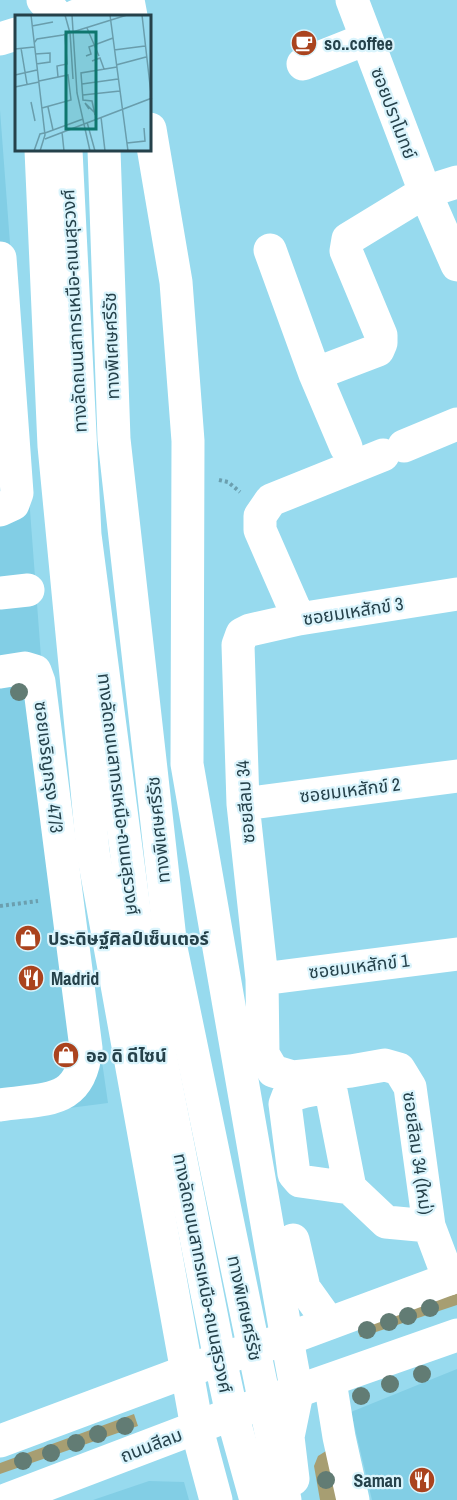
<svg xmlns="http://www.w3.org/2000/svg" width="457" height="1500" font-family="'Archivo Narrow','Noto Sans Thai',sans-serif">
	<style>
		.built { fill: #82cee5 }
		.green { fill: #a79e72 }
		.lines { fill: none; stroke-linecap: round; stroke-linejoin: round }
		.path { stroke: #6b9faf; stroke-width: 4; stroke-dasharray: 3 3; stroke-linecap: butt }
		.minor { stroke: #fff; stroke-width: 33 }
		.major { stroke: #fff; stroke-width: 33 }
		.highway { stroke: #fff; stroke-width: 33 }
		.tree { fill: #627c74 }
		.labels { text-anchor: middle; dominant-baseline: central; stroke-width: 4.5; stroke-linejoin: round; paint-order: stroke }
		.poi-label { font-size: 18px; font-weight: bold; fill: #25414a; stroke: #daf4fc; text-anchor: start }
		.street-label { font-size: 18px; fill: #25414a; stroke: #daf4fc }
		.inset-road { fill: none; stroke: #699dac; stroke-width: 1.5 }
		.view { fill: #0f766e; fill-opacity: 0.15; stroke: #0f766e; stroke-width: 3 }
		.inset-edge { fill: none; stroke: #25414a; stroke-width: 3 }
	</style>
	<rect width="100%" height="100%" fill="#97daee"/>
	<path class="built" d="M0,110L41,657L44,661L108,1103L0,1117Z
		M457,1369V1500H372L351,1412Z
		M149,1481L184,1482L189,1500H93Z"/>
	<path class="green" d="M457,1292V1305L364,1336L360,1337L357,1328Z
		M134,1414L138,1426L0,1474V1463Z
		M326,1451L343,1500H320L314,1466L318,1456Z"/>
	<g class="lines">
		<path class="path" d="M219,480L228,482L240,492
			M0,906L38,901"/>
		<path class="minor" d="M352,0L425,192L457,265
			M303,64L366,39
			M66,150L85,535L139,948L220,1359L232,1414L256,1500
			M270,250L315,374L346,447
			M0,258L17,493L13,504L0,510
			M315,374L378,350L381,343V335L346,251L348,239L425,192L457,182
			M404,446L457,424
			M0,593L28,590
			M299,619L260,530V516L271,500L383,455
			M0,672L25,668L35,671L39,682L86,1048C81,1105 46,1098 0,1105
			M243,804L457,776
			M262,979L457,954
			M350,1188L300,1181L294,1174L285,1104L288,1096C301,1093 318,1085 331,1091L350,1188L386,1222L429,1226
			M293,1240L304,1288L329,1323
			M449,1279L429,1226L410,1087L399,1069L385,1065L351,1071L293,1077L273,1071L263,1054L262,979L243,804L238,645L242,634L250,630L299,619L457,594
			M287,1339L297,1393L288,1437L293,1479
			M330,1381L339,1437L353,1500"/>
		<path class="major" d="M76,16L124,1
			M0,39L16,34
			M0,1441L220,1359L287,1339L457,1276
			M6,1500L232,1414L457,1335"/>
		<path class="highway" d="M43,0L57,16
			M98,0L99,16
			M128,0L131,16
			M150,129L176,282L188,441L187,764L287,1339
			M41,150L54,446L93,852L198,1433L216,1500
			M104,150L114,439L171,948L285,1500"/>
	</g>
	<g class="tree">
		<circle cx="19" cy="692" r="9"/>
		<circle cx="430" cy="1308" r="9"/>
		<circle cx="408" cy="1316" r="9"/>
		<circle cx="389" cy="1322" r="9"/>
		<circle cx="367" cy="1330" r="9"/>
		<circle cx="422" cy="1374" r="9"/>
		<circle cx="390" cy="1384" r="9"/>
		<circle cx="361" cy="1396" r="9"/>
		<circle cx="125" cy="1426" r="9"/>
		<circle cx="98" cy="1434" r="9"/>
		<circle cx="76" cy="1443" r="9"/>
		<circle cx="51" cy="1453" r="9"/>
		<circle cx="23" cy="1461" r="9"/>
		<circle cx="326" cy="1480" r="9"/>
	</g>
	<defs>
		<symbol id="cafe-disc" viewBox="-11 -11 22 22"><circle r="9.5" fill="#aa431e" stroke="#daf4fc"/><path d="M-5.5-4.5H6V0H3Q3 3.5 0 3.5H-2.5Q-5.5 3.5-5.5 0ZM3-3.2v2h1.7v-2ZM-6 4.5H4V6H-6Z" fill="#fff"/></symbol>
		<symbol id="shop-disc" viewBox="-11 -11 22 22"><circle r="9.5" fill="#aa431e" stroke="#daf4fc"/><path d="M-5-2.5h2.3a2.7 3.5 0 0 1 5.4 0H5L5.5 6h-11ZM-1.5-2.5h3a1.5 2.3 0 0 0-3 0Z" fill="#fff"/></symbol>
		<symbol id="restaurant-disc" viewBox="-11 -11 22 22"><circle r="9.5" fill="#aa431e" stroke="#daf4fc"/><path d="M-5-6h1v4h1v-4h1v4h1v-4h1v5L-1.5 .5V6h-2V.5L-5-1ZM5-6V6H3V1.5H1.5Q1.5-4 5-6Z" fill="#fff"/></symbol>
	</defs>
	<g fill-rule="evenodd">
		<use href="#cafe-disc" x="289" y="28" width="30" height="30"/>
		<use href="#shop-disc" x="13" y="923" width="30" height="30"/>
		<use href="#restaurant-disc" x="16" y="963" width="30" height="30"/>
		<use href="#shop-disc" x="51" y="1040" width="30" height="30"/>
		<use href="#restaurant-disc" x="407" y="1465" width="30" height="30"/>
	</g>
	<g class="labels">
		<g class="poi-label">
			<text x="324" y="43">so..coffee</text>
			<text x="48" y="938">ประดิษฐ์ศิลป์เซ็นเตอร์</text>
			<text x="51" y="978">Madrid</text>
			<text x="86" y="1055">ออ ดิ ดีไซน์</text>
			<text x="402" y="1480" text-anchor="end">Saman</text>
		</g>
		<g class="street-label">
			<text transform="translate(394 113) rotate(69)">ซอยปราโมทย์</text>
			<text transform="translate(74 311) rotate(-93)">ทางลัดถนนสาทรเหนือ-ถนนสุรวงศ์</text>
			<text transform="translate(111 346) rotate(-92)">ทางพิเศษศรีรัช</text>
			<text transform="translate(353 611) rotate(-9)">ซอยมเหสักข์ 3</text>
			<text transform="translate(49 767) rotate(83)">ซอยเจริญกรุง 47/3</text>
			<text transform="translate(350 790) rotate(-7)">ซอยมเหสักข์ 2</text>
			<text transform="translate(119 794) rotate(83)">ทางลัดถนนสาทรเหนือ-ถนนสุรวงศ์</text>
			<text transform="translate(245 802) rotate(-94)">ซอยสีลม 34</text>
			<text transform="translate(158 830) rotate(-96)">ทางพิเศษศรีรัช</text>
			<text transform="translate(359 966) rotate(-7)">ซอยมเหสักข์ 1</text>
			<text transform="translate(418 1153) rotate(82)">ซอยสีลม 34 (ใหม่)</text>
			<text transform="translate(203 1273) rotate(79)">ทางลัดถนนสาทรเหนือ-ถนนสุรวงศ์</text>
			<text transform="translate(245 1308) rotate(78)">ทางพิเศษศรีรัช</text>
			<text transform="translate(151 1445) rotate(-21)">ถนนสีลม</text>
		</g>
	</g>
	<g transform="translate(15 15)">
		<rect width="136" height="136" fill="#97daee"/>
		<path class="inset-road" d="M16,0L30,120L25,136M50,0L55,18M57,0L62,78L75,136M95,0L113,136M127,0L136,79M17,11L38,7M72,13L84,41M55,17L58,64M19,28L22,24L48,20L112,0M6,33L12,69M0,34L19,32M99,35L130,31M20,39L35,38V47L21,49M71,41L76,39L74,32L98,23M77,46L85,43L89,54M101,50L131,42M0,60L22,55M43,62L42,51L52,49L50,20M24,66L53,60L56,85L27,93M67,69L103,64M0,72L24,67M68,80L105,76M16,87L20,106M33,92L38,115M74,94L70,88L79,97M80,100L77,86L68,85L66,58L102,52M86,102L90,136M72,107L80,136M47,117L49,136M30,118L68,104M30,124L137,83M112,128L130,126L129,113M19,136L25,119L29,118"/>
		<path class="view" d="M51,17H81V114H51Z"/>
		<rect width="136" height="136" class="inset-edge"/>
	</g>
</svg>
